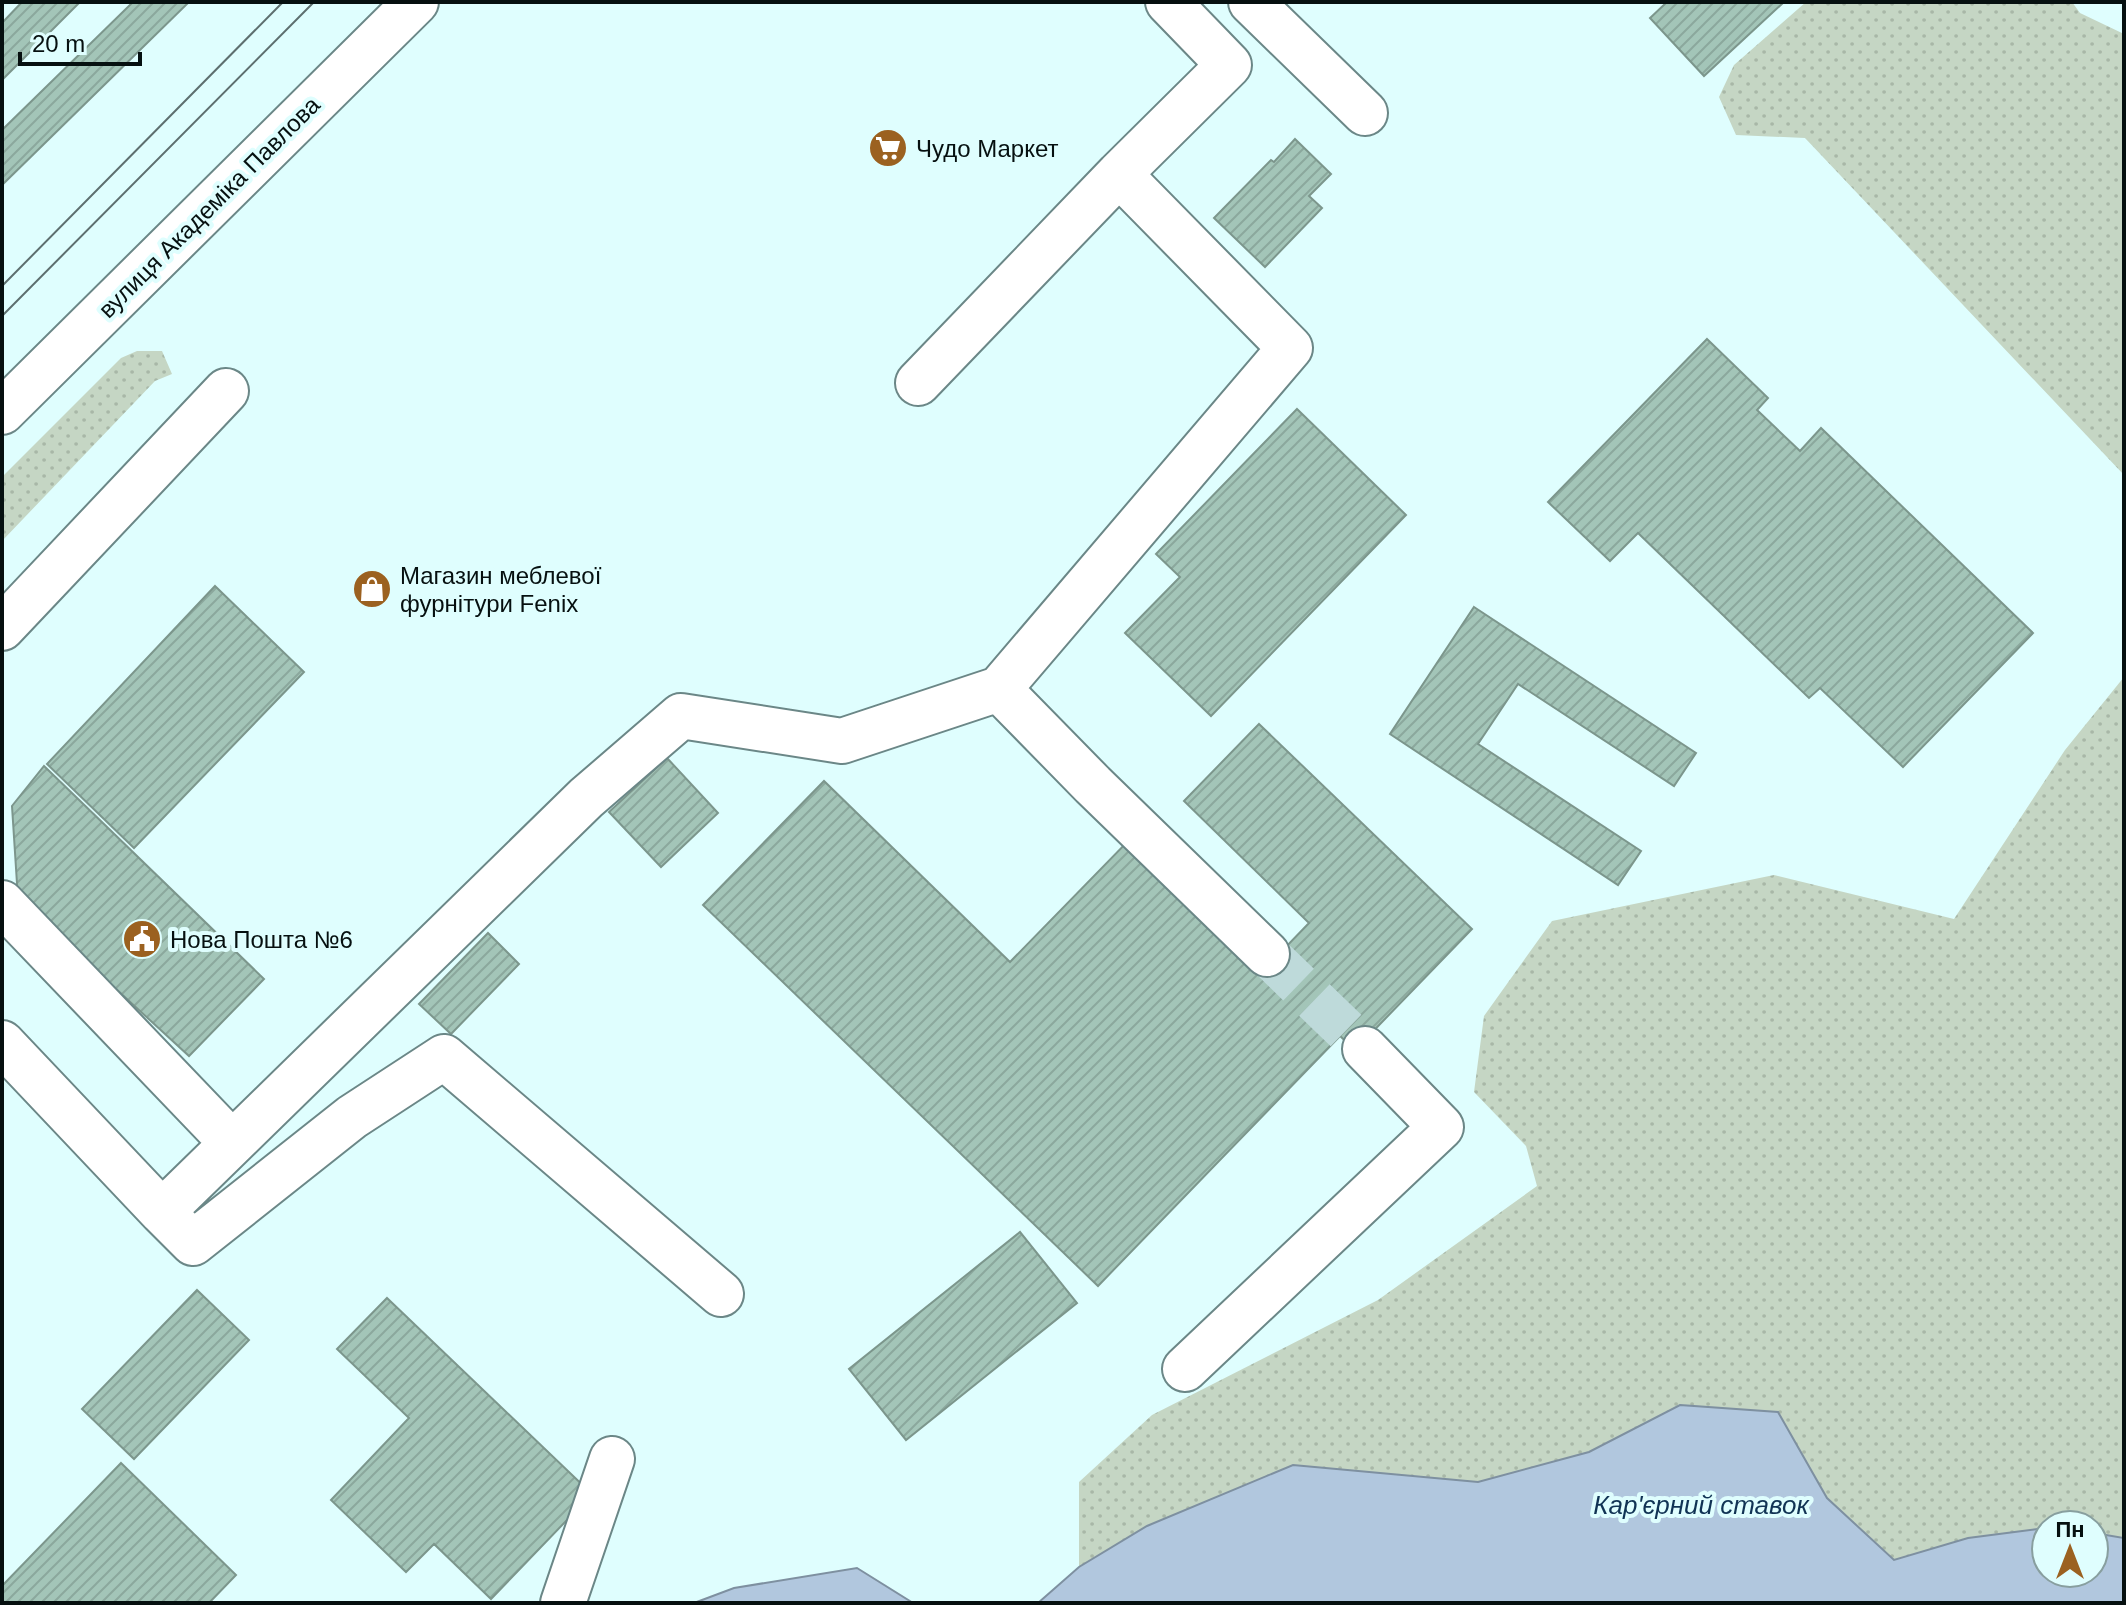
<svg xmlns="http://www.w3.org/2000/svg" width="2126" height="1605" font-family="Arial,sans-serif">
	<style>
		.grass { fill: url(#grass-dots) }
		.water { fill: #b1c7de; stroke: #7e90a0; stroke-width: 2 }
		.building { fill: url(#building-hatch); stroke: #7c968c; stroke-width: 2 }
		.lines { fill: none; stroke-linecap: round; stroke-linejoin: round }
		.minor-tunnel { stroke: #bedada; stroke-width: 44; stroke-dasharray: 44 22; stroke-linecap: butt }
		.minor-casing { stroke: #6b8787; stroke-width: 48 }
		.major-casing { stroke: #6b8787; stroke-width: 48 }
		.minor { stroke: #fff; stroke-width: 44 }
		.major { stroke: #fff; stroke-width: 44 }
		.tram { stroke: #5d6f6f; stroke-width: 2 }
		.labels { text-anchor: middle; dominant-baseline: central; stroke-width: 8; stroke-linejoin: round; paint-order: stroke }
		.poi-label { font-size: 24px; fill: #061010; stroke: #dffefe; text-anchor: start }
		.street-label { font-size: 24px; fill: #061010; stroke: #dffefe }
		.water-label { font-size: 26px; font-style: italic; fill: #103354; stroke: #dffefe }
	</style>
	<defs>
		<pattern id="grass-dots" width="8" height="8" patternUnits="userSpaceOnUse" patternTransform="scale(2)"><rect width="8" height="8" fill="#c5d6c4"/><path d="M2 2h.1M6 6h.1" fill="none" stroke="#a8b7a7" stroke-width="1.8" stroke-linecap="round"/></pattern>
		<pattern id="building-hatch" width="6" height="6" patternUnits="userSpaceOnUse" patternTransform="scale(2)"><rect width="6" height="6" fill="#a3c5b8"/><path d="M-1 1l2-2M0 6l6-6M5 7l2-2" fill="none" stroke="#8ba89d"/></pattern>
	</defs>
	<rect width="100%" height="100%" fill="#dffefe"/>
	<path class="grass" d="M1806,2H2072L2080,13L2124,34V475L1805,138L1736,135L1719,97L1734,65Z
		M137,351H162L172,374L155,381L2,541V477L121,358Z
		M2124,677V1538L2094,1533V1525H2046V1528L1968,1538L1894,1560L1827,1498L1778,1412L1680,1405L1589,1452L1478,1482L1293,1465L1148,1526L1079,1567V1482L1152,1415L1378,1300L1537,1186L1526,1146L1474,1092L1484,1016L1552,921L1774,875L1954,919L2065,750Z"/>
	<path class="water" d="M1680,1405L1778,1412L1827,1498L1894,1560L1968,1538L2046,1528V1573H2094V1533L2124,1538V1603H1038L1079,1567L1147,1526L1293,1465L1478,1482L1589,1452Z
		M857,1568L913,1603H694L734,1588Z"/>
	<path class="building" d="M22,2H80L2,80V23Z
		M133,2H189L2,185V130Z
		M1667,2H1784L1704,76L1650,18Z
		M1295,139L1331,174L1309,196L1322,208L1265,267L1214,218L1271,160L1274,162Z
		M1707,339L1768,398L1757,410L1800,451L1821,428L2033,633L1903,767L1820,688L1809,698L1638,533L1610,561L1548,502Z
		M1297,409L1406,515L1211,716L1125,633L1180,577L1156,554Z
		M215,586L304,672L134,848L47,764Z
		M1474,607L1696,753L1674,786L1518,684L1478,744L1641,851L1618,885L1390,734Z
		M1259,724L1472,929L1355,1050L1340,1036L1098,1286L703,905L824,781L1010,962L1131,838L1283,950L1309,923L1184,801Z
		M667,758L718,813L661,867L609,812Z
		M44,766L264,979L189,1056L18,899L12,806Z
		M488,933L519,964L451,1034L419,1004Z
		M1020,1232L1077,1303L906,1440L849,1369Z
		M197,1290L249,1340L134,1459L82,1409Z
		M387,1298L592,1494L491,1599L434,1544L406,1572L331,1500L409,1418L337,1349Z
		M121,1463L236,1575L209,1603H2V1586Z"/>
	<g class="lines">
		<path class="minor-tunnel" d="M1267,954L1365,1049"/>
		<defs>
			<path id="minor" d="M1251,2L1365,113
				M1119,174L1229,65L1168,2
				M2,628L226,391
				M999,689L1093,785L1267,954
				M2,903L232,1143
				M2,1043L162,1212L586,798L681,716L842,741L999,689L1290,348L1119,174L918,383
				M162,1212L193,1243L352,1117L444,1057L721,1294
				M1185,1369L1441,1127L1365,1049
				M563,1603L612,1459"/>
			<path id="major" d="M2,412L416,2"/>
		</defs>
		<use href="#minor" class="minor-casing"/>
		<use href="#major" class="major-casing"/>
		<use href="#minor" class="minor"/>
		<use href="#major" class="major"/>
		<path class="tram" d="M2,286L283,2
			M2,316L314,2"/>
	</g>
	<defs>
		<symbol id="supermarket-disc" viewBox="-11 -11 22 22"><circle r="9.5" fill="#9b6120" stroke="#dffefe"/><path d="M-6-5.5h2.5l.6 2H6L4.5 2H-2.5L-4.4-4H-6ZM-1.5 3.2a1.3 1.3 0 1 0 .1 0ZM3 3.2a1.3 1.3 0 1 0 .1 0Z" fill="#fff"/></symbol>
		<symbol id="shop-disc" viewBox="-11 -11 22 22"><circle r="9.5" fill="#9b6120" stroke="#dffefe"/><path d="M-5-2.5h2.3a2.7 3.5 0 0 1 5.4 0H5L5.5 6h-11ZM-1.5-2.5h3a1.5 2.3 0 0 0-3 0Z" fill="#fff"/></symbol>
		<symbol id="civic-disc" viewBox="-11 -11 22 22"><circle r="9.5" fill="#9b6120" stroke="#dffefe"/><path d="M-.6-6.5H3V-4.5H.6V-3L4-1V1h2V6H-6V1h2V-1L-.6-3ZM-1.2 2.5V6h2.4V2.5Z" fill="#fff"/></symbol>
	</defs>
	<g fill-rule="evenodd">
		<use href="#supermarket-disc" x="866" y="126" width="44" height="44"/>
		<use href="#shop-disc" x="350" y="567" width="44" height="44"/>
		<use href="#civic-disc" x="120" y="917" width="44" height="44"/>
	</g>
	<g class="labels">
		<g class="poi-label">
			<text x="916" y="148">Чудо Маркет</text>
			<text x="400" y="575">Магазин меблевої<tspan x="400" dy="28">фурнітури Fenix</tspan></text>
			<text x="170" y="939">Нова Пошта №6</text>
		</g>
		<g class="street-label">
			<text transform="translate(209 207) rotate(-45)">вулиця Академіка Павлова</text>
		</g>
		<g class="water-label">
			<text x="1701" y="1505">Кар'єрний ставок</text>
		</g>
	</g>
	<rect width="2126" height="1605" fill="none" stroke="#061010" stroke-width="8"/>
	<g transform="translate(2070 1549)"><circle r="38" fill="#dffefe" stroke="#889f9f" stroke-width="2"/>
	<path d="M0-6L14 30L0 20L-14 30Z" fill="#9b6120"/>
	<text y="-12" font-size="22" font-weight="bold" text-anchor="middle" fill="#061010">Пн</text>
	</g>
	<path d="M20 52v12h120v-12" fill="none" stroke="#061010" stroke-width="4"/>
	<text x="32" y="52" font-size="24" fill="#061010" stroke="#dffefe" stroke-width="6" paint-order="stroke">20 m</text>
</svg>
